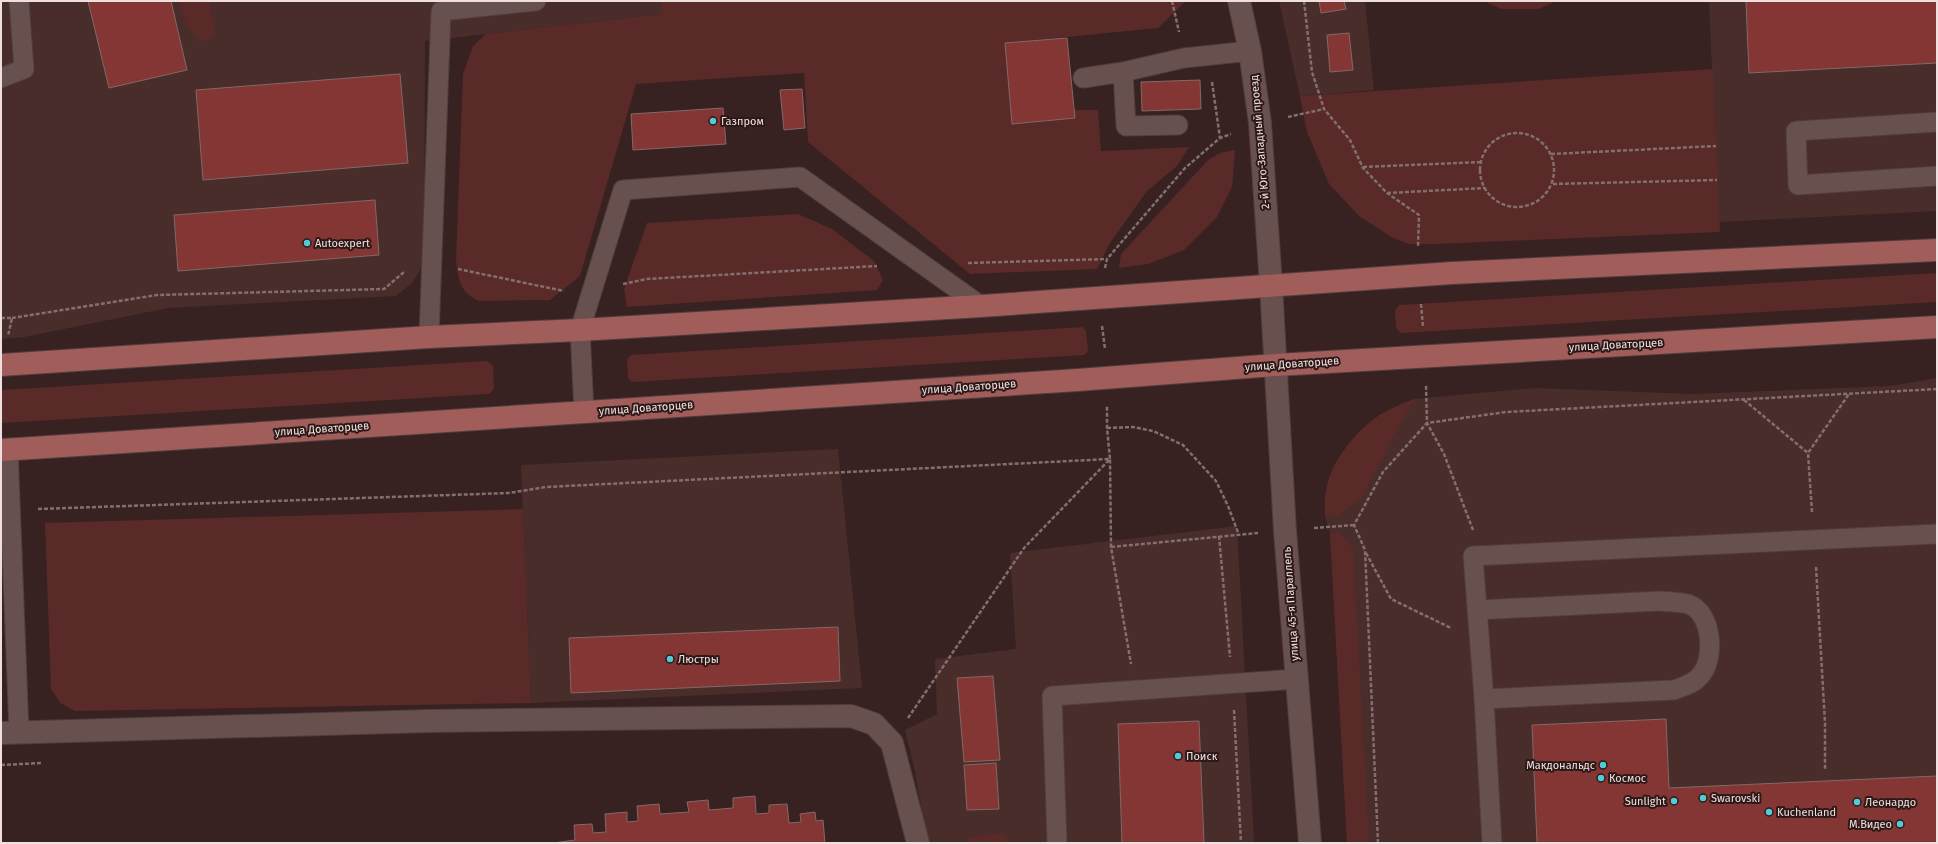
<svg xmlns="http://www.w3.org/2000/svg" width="1938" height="844" font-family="'Fira Sans',sans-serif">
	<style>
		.built { fill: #482d2b }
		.green { fill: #592a28 }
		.building { fill: #833634; stroke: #826967 }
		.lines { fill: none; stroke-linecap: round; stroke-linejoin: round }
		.lane-casing { stroke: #4f3e3d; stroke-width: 21 }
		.street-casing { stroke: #4f3e3d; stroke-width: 24 }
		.secondary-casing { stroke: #4f3e3d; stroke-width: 24 }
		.primary-casing { stroke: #4f3e3d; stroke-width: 24 }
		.path { stroke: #826f6e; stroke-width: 2.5; stroke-dasharray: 4 2; stroke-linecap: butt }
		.lane { stroke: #68504e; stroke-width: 19 }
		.street { stroke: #68504e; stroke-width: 22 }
		.secondary { stroke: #68504e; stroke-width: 22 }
		.primary { stroke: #a15d5a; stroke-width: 22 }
		.poi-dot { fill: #52cbd7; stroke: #2c1917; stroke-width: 1.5 }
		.labels { text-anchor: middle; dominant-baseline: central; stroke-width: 4; stroke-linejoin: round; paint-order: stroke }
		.poi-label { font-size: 11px; fill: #efe0df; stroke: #2c1917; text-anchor: start }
		.street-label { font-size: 11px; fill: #efe0df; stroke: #2c1917 }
	</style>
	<rect width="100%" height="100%" fill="#372221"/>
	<path class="built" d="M1,1H661L660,14L425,41L424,264L412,283L396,296L168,308L24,337L1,339Z
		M1279,1H1365L1374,90L1300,96Z
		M1709,1H1937V211L1719,222Z
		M1937,378V843H1347L1330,532L1325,516L1326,492L1334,465L1350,443L1370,422L1388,411L1414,399L1535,388L1692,394L1890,386Z
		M838,449L862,688L531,703L521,465Z
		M1237,526L1254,843H927L915,771L905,730L937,714L935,659L1016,649L1010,553Z"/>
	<path class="green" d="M180,1H209L214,25L215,37L200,41L186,25Z
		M661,1H1186L1158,28L1005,43L1074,110H1098L1101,151L1189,147L1177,166L1147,191L1110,243L1097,269L970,274L808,142L804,73L636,84L580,276L550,300L479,301C460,293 458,279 456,260L463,74L473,46L486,34L660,14Z
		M1484,1H1556L1539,9H1501Z
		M1713,69L1720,232L1435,244H1409L1391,237L1359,216L1329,184L1307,132L1300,96Z
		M1235,150L1232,187L1217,217L1184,250L1148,264L1119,268L1121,254L1208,160L1220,153Z
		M798,214L832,229L874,261L883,280L877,290L627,307L624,289L647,223Z
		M1937,273V302L1400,333L1396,327L1395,310L1399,305Z
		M1083,327L1086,331L1088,351L1084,355L632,382L628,378L627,359L631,355Z
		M487,361L493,366L494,389L489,394L1,423V390Z
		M1414,399L1361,498L1339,515L1325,516C1325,508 1324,499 1326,491C1330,464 1350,439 1370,422C1383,411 1399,405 1414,399Z
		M523,509L531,703L75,711L60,703L51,689L45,523Z
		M1330,532L1340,533L1353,548L1369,843H1347Z
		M1002,832L1010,843H966L970,838Z"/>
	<path class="building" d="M88,1H171L187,70L109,88Z
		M1319,1H1344L1346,9L1321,13Z
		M1746,1H1937V63L1749,73Z
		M1349,33L1353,70L1330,72L1327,35Z
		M1067,38L1075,118L1012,124L1005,43Z
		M400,74L408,163L203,180L196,90Z
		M1200,80L1201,109L1142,111L1141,82Z
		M802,89L805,128L784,130L780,90Z
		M723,108L726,144L633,150L631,114Z
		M375,200L379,255L178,271L174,215Z
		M838,627L840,681L571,693L569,638Z
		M993,676L1000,760L964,762L957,678Z
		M1666,719L1669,788L1937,776V843H1537L1532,725Z
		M1199,721L1204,843H1122L1118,724Z
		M996,763L999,809L967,810L964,765Z
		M755,796L756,814L769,813V805L787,804L789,823L801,822L800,814L815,812L816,821L823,820L825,843H553L575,840L574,825L592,824L593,833L606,832L605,814L627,812V822L638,821L637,806L659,804L660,814L689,812L687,802L708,800L709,810L733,808V798Z"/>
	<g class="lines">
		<defs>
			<path id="lane" d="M1123,72L1126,126L1178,125
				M1,78L24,69L19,1
				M1083,78L1123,72L1184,58L1250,51
				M1937,122L1796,131L1798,185L1937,176
				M429,337L441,11L536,1
				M584,412L580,330L623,190L800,177L981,306
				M8,449L19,732
				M1477,610L1660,601C1668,602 1679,602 1688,604C1713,612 1716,661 1699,677C1693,684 1682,687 1674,690L1484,699
				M1057,843L1052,696L1297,679
				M1492,843L1484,699L1473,556L1937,534"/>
			<path id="street" d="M1239,1L1250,51L1260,123L1271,285
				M1,733L429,721L851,716L874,724L892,743L918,843"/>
			<path id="secondary" d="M1271,285L1285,531L1310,843"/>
			<path id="primary" d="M1,365L429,337L580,330L981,306L1452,273L1937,250
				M1,450L1078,380L1276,365L1937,327"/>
		</defs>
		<use href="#lane" class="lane-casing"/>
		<use href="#street" class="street-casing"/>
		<use href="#secondary" class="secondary-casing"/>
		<use href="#primary" class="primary-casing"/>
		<path class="path" d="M1172,1L1179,32
			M1304,1L1312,72L1324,109L1350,140L1363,168L1387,193L1419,215L1418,247
			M1212,82L1220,138
			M1288,117L1324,109
			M1480 170a37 37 0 1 1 74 0a37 37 0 1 1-74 0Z
			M1551,154L1716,146
			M1363,167L1480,162
			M1553,184L1717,180
			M1387,193L1485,188
			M968,263L1107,259
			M1105,268L1107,259L1185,168L1220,138L1231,134
			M458,269L564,291
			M623,284L647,279L877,266
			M1421,304L1423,327
			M1,318H12L8,336
			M12,318L157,295L384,289L404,272
			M1102,326L1105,349
			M1744,400L1808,453
			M1107,428L1133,427L1153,431L1183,445L1216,481L1228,506L1239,535
			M38,509L509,493L546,487L1110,459L1111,547L1131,664
			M1812,512L1808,453L1849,394
			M1314,528L1354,525
			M1473,530L1444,454L1427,423L1506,412L1937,389
			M1219,536L1230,657
			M1111,547L1258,533
			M1366,553L1391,599L1451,628
			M1816,567L1825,723V769
			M1234,710L1241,843
			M908,718L1024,548L1110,459L1107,428V406
			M1,765L42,763
			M1378,843L1365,550L1354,525L1383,472L1427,423L1426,384"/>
		<use href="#lane" class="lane"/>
		<use href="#street" class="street"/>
		<use href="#secondary" class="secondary"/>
		<use href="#primary" class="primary"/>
	</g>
	<g class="poi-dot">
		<circle cx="713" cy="121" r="4"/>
		<circle cx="307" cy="243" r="4"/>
		<circle cx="670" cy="659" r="4"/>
		<circle cx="1178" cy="756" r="4"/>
		<circle cx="1603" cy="765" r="4"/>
		<circle cx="1601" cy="778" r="4"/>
		<circle cx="1703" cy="798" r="4"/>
		<circle cx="1674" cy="801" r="4"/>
		<circle cx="1857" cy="802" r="4"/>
		<circle cx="1769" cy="812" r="4"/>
		<circle cx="1900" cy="824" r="4"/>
	</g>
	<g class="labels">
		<g class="poi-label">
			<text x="721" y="121">Газпром</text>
			<text x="315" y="243">Autoexpert</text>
			<text x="678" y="659">Люстры</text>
			<text x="1186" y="756">Поиск</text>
			<text x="1595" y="765" text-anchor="end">Макдональдс</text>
			<text x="1609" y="778">Космос</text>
			<text x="1711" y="798">Swarovski</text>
			<text x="1666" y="801" text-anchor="end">Sunlight</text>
			<text x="1865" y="802">Леонардо</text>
			<text x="1777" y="812">Kuchenland</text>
			<text x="1892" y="824" text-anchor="end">М.Видео</text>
		</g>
		<g class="street-label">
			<text transform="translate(1260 142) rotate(-95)">2-й Юго-Западный проезд</text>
			<text transform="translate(1616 345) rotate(-3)">улица Доваторцев</text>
			<text transform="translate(1292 364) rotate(-4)">улица Доваторцев</text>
			<text transform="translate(969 387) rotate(-4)">улица Доваторцев</text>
			<text transform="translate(646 408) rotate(-4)">улица Доваторцев</text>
			<text transform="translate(322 429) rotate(-4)">улица Доваторцев</text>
			<text transform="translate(1291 604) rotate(-94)">улица 45-я Параллель</text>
		</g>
	</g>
	<rect width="1938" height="844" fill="none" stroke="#efe0df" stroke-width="4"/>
</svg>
